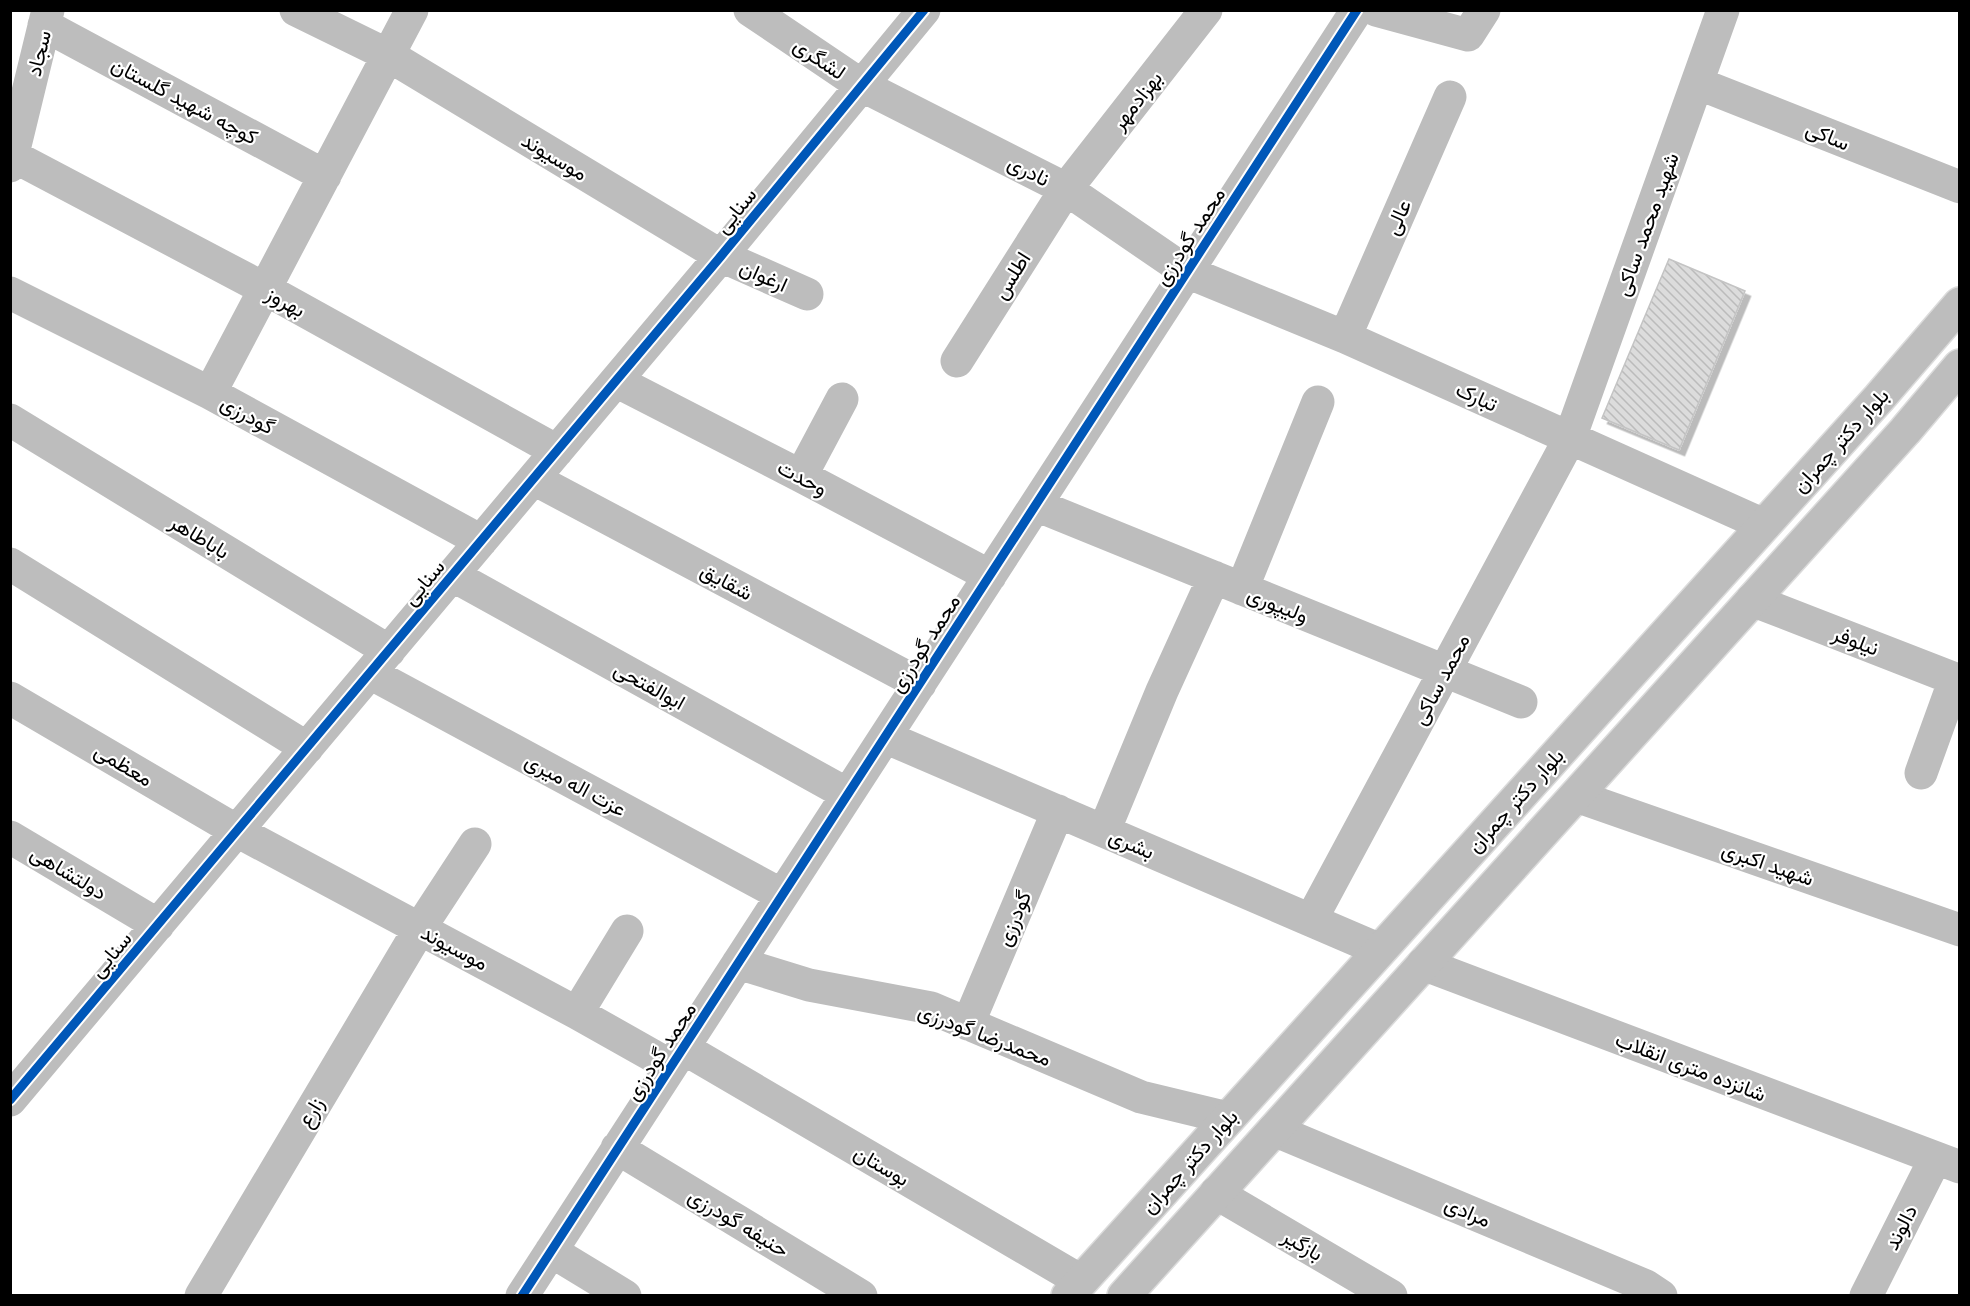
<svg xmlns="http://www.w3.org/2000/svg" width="1970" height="1306" font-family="Mulish,Vazirmatn,sans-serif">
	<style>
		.building { fill: url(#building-back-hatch); stroke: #c4c4c4; stroke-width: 1.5; filter: url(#shadow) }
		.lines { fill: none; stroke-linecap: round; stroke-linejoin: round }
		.major-casing { stroke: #dbdbdb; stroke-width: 36 }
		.minor { stroke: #bdbdbd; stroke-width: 33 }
		.major { stroke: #bdbdbd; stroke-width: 33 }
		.cycleway-casing { stroke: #fff; stroke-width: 13 }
		.cycleway { stroke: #0057b8; stroke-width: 9 }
		.labels { text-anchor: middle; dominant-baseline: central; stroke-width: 4.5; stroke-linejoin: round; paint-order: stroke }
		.street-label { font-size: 21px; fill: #000; stroke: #fff }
	</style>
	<defs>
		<pattern id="building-back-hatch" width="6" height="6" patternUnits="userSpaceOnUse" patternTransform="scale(1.5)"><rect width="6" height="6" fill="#dcdcdc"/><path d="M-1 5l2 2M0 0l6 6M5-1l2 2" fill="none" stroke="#bbb"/></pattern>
		<filter id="shadow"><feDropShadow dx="5.5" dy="5.5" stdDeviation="0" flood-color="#0004"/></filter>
	</defs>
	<rect width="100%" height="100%" fill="#fff"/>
	<path class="building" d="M1669,259L1745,291L1679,450L1602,418Z"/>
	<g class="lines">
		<defs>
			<path id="major" d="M1068,1296L1879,398L1960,304
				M1124,1296L1905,431L1960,366"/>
		</defs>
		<use href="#major" class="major-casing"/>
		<path class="minor" d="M296,10L388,55L721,256L807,294
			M750,10L861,85L1066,189L1187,272L1345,337L1764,525
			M1376,10L1468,35L1484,10
			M44,25L325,176
			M1697,83L1960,187
			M13,156L265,289L557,451
			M10,166L48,10
			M10,293L210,393L481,541
			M1345,337L1450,97
			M957,361L1066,189L1206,10
			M616,381L801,476L990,576
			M210,393L412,10
			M10,420L389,651
			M801,476L842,399
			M534,479L920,684
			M1036,505L1521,702
			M10,564L307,748
			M452,575L847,794
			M1242,589L1318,402
			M1752,600L1960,681
			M370,673L782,895
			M10,698L237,831L577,1013L671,1066
			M885,737L1380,950
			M1921,773L1955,679
			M1576,796L1960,930
			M1104,831L1162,691L1214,577
			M10,837L158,925
			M1311,920L1570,438L1723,10
			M738,963L809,985L931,1008L1141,1097L1228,1118
			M1423,964L1960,1167
			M577,1013L627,931
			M968,1024L1058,811
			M683,1048L1081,1281
			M10,1100L721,256L924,10
			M1274,1130L1646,1286L1661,1296
			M617,1148L861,1296
			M1216,1193L1391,1296
			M551,1251L625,1296
			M201,1296L420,928L475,844
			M522,1296L1357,10
			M1866,1296L1935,1159"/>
		<use href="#major" class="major"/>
		<defs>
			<path id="cycleway" d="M10,1100L721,256L924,10
				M522,1296L1357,10"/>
		</defs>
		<use href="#cycleway" class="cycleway-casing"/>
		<use href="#cycleway" class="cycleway"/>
	</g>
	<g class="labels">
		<g class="street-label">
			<text transform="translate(38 53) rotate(-76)">سجاد</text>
			<text transform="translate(820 58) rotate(34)">لشگری</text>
			<text transform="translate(185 100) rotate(28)">کوچه شهید گلستان</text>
			<text transform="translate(1136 100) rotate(-52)">بهزادمهر</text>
			<text transform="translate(1828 135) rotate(22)">ساکی</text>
			<text transform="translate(555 156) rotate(31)">موسیوند</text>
			<text transform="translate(1029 170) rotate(27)">نادری</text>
			<text transform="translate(735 210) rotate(-51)">سنایی</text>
			<text transform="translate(1397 217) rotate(-66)">عالی</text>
			<text transform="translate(1646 224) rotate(-70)">شهید محمد ساکی</text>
			<text transform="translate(1189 236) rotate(-57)">محمد گودرزی</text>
			<text transform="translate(764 275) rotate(24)">ارغوان</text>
			<text transform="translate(1011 275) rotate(-58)">اطلس</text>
			<text transform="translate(286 301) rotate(29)">بهروز</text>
			<text transform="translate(1477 396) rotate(24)">تبارک</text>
			<text transform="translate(248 414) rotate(29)">گودرزی</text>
			<text transform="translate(1840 440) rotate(-48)">بلوار دکتر چمران</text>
			<text transform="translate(803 477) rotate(28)">وحدت</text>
			<text transform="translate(200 536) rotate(31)">باباطاهر</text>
			<text transform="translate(727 581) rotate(28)">شقایق</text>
			<text transform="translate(423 582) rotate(-50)">سنایی</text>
			<text transform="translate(1278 604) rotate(22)">ولیپوری</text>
			<text transform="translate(1856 640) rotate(21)">نیلوفر</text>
			<text transform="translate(924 643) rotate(-57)">محمد گودرزی</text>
			<text transform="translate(1440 679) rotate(-62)">محمد ساکی</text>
			<text transform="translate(650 685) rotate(29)">ابوالفتحی</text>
			<text transform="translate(124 764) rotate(31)">معظمی</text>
			<text transform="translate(576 784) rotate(28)">عزت اله میری</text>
			<text transform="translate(1515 800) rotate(-48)">بلوار دکتر چمران</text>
			<text transform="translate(1132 843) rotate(23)">بشری</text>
			<text transform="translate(1768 863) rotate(19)">شهید اکبری</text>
			<text transform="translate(69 872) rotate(31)">دولتشاهی</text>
			<text transform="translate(1013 918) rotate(-67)">گودرزی</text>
			<text transform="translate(455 947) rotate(28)">موسیوند</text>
			<text transform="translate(110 954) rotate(-50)">سنایی</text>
			<text transform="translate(985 1034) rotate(21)">محمدرضا گودرزی</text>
			<text transform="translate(660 1051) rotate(-57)">محمد گودرزی</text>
			<text transform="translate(1691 1066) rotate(21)">شانزده متری انقلاب</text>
			<text transform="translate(310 1112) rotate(-59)">زارع</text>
			<text transform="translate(1189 1161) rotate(-48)">بلوار دکتر چمران</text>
			<text transform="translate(882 1165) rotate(30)">بوستان</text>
			<text transform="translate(1468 1211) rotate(23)">مرادی</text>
			<text transform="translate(739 1222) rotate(31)">حنیفه گودرزی</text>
			<text transform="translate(1900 1227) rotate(-63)">دالوند</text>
			<text transform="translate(1303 1244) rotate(30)">بازگیر</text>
		</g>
	</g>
	<rect width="1970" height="1306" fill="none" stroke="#000000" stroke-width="24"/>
</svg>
